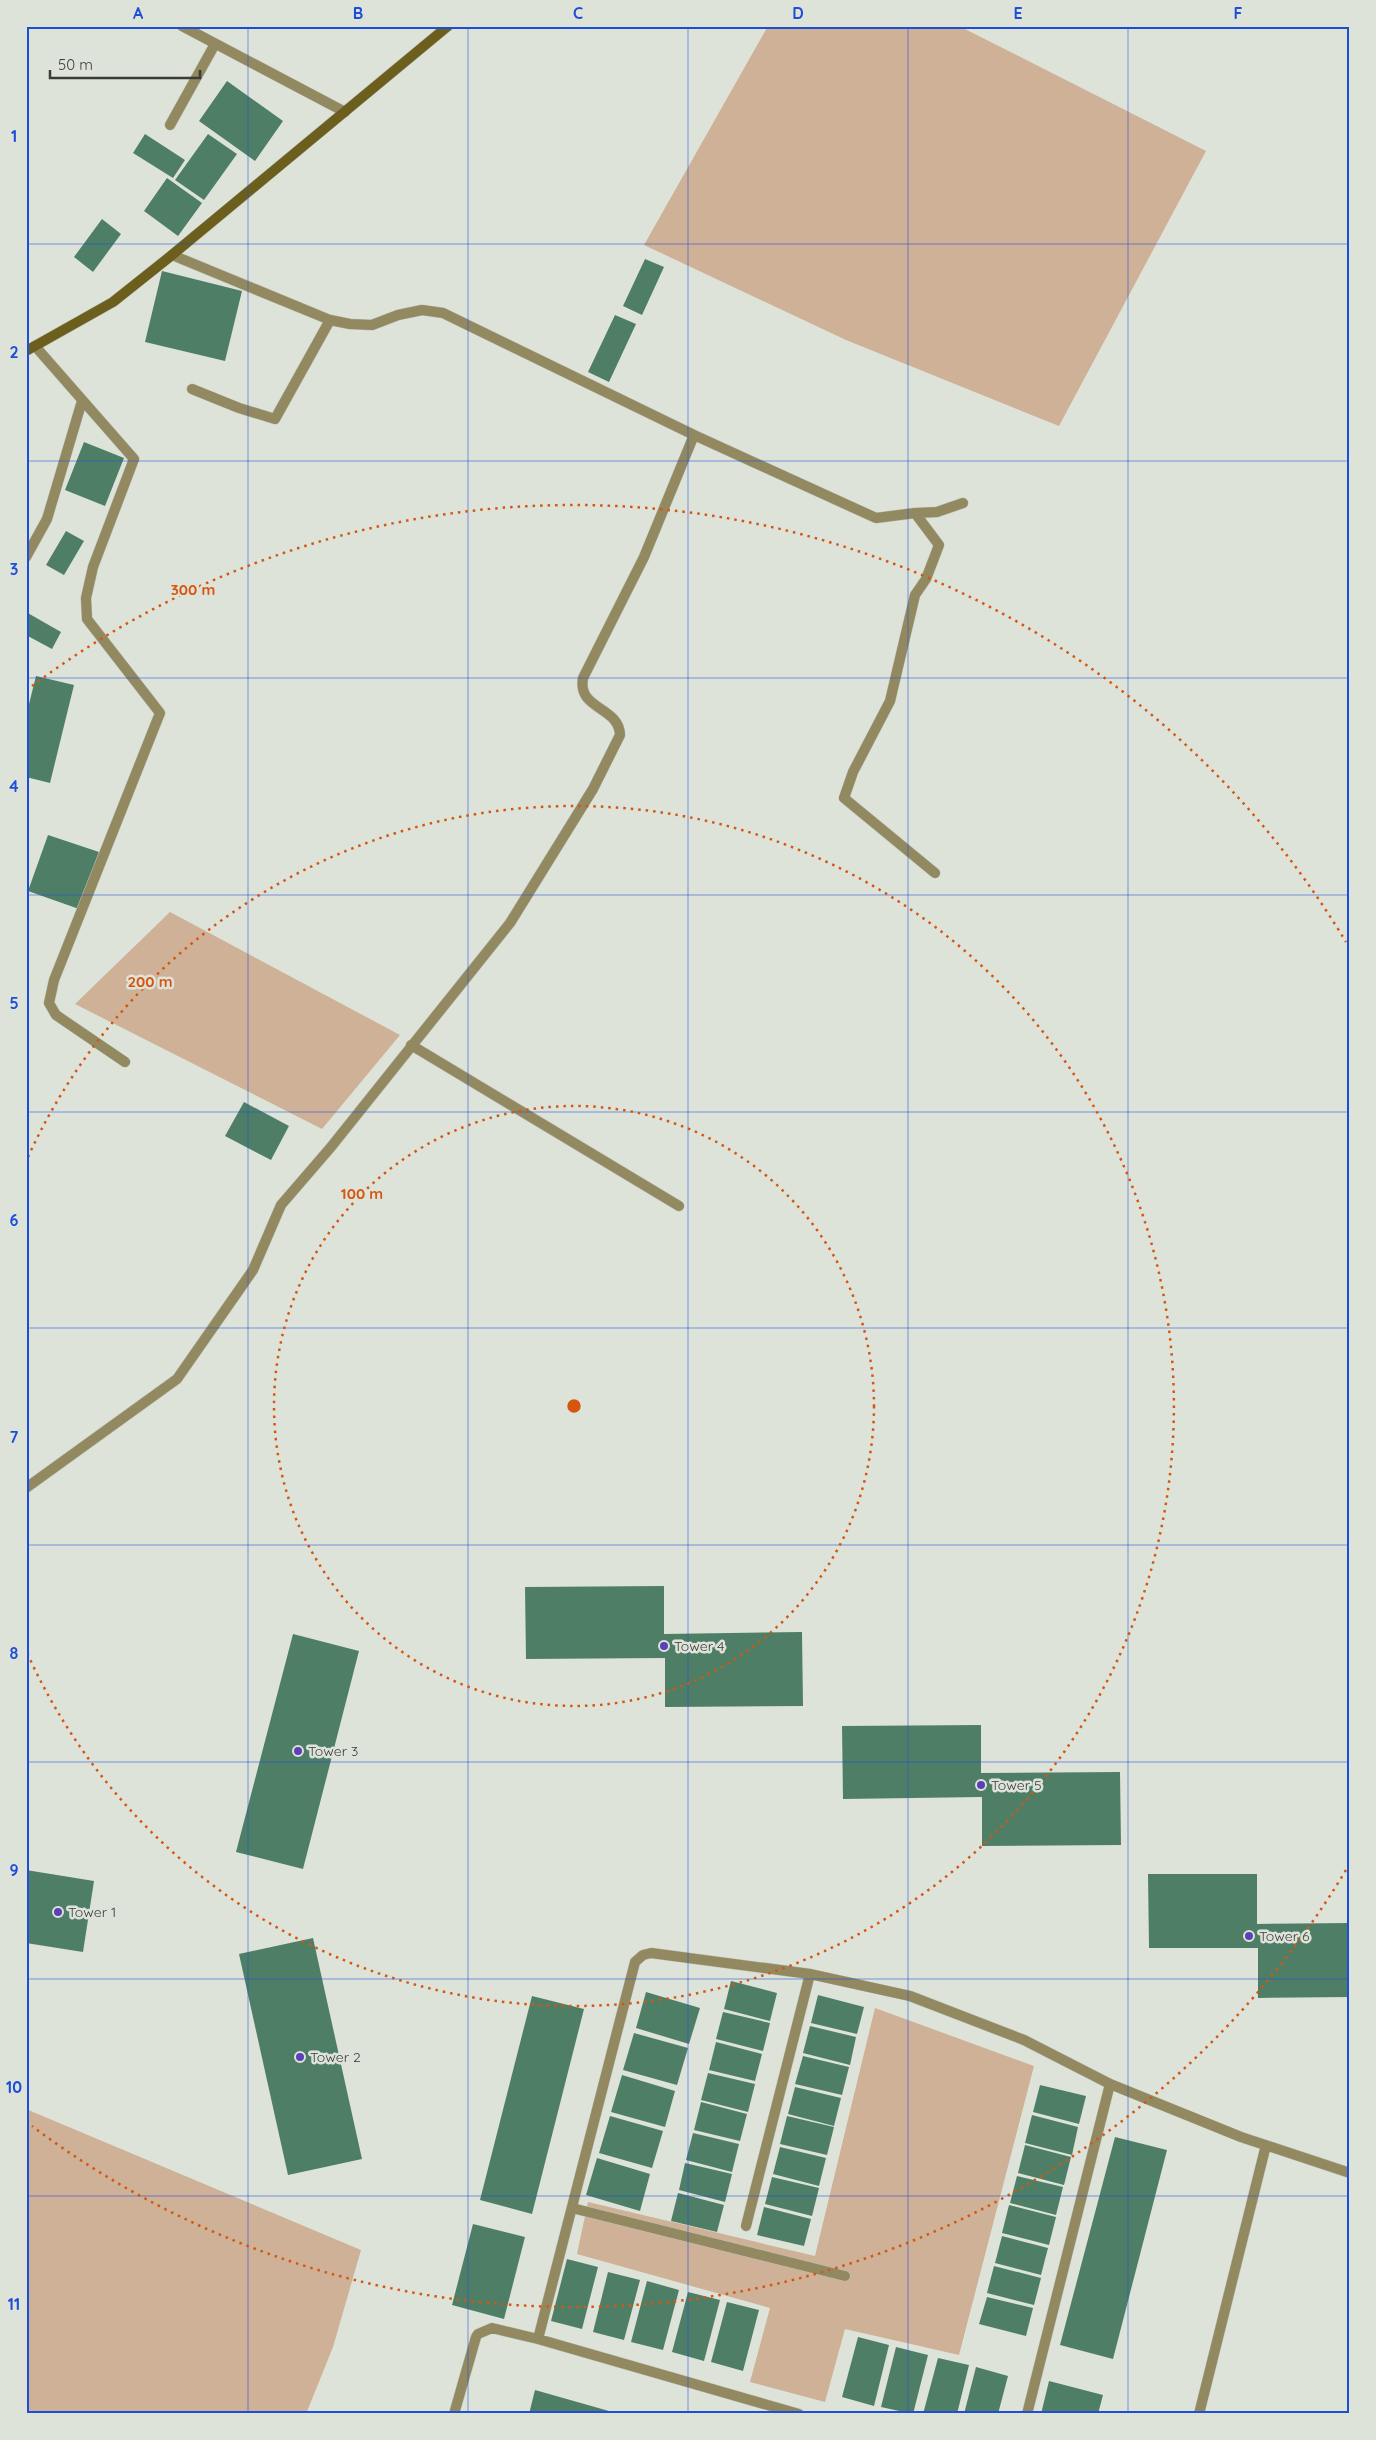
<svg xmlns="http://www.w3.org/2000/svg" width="1376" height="2440" font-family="Quicksand,sans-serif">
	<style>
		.green { fill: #ceb196 }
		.building { fill: #4e7f66 }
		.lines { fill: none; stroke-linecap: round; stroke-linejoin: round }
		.lane-casing { stroke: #bdc1b9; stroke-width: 11 }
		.street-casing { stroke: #bdc1b9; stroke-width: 11 }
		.secondary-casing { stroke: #bdc1b9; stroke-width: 11 }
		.lane { stroke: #928961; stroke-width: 10 }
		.street { stroke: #928961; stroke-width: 10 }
		.secondary { stroke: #6c5e1c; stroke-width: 10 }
		.grid { fill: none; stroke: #1d4ed8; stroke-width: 1; stroke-opacity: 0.55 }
		.ring { fill: none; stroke: #d65610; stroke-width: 2.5; stroke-dasharray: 2.5 5 }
		.poi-dot { fill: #5c40b8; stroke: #dee3d9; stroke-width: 2 }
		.labels { text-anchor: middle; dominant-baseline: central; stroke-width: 5; stroke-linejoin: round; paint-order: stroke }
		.poi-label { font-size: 14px; fill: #393b37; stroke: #dee3d9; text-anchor: start }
		.centre { fill: #d65610; stroke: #dee3d9; stroke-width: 2.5 }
		.ring-label { font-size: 15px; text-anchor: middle; font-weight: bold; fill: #d65610; stroke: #dee3d9; stroke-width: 5; stroke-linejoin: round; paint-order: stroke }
		.neatline { fill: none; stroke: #1d4ed8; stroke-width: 2 }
		.grid-label { font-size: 16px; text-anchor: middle; font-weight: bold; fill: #1d4ed8 }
	</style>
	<rect width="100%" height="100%" fill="#dee3d9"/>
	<path class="green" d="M768,26H959L1206,151L1059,426L846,340L644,245Z
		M170,912L400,1035L322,1129L75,1004Z
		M875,2008L1034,2066L959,2355L845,2329L825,2402L750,2382L770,2308L577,2254L588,2202L815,2256Z
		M26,2109L361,2250L333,2347L306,2414H26Z"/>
	<path class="building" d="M227,81L283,121L255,161L199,121Z
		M145,134L185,160L173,178L133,153Z
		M208,134L237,154L204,200L175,180Z
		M167,178L202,203L178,236L144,211Z
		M102,219L121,234L93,272L74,257Z
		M645,259L664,267L642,315L623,306Z
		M162,271L242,291L225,361L145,342Z
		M615,315L636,324L609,382L588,372Z
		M84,442L124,458L105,506L65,490Z
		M66,531L84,541L64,575L46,565Z
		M26,612L61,632L52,649L26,635Z
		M36,676L74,685L50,783L26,777V716Z
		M48,835L99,852L79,909L28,891Z
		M244,1102L289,1126L271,1160L225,1136Z
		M664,1586V1634L802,1632L803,1706L665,1707V1658L526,1659L525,1587Z
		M293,1634L359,1651L303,1869L236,1852Z
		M981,1725V1773L1120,1772L1121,1845L982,1846V1797L843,1799L842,1726Z
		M26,1870L94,1881L83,1952L26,1943Z
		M1148,1874H1257V1924L1350,1923V1997L1258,1998V1948H1149Z
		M313,1938L362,2159L288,2175L239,1954Z
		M731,1981L777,1993L770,2021L724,2009Z
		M646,1992L700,2008L689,2044L636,2028Z
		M818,1995L864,2007L857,2034L811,2023Z
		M532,1996L584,2009L532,2214L480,2200Z
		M723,2012L770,2023L763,2051L716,2039Z
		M810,2026L856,2037L850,2065L803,2053Z
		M634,2033L688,2048L677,2085L623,2070Z
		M716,2042L762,2054L755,2081L709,2070Z
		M803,2056L849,2067L842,2095L795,2084Z
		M708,2073L755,2084L748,2112L701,2100Z
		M622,2075L675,2091L665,2127L611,2112Z
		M1040,2085L1086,2096L1079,2124L1033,2112Z
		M795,2087L841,2098L834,2126L788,2114Z
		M701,2102L747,2114L740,2141L694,2130Z
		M1032,2115L1078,2127L1072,2155L1025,2143Z
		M610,2116L663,2131L652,2168L599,2153Z
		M787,2116L834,2127L827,2155L780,2144Z
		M693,2133L739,2144L732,2172L686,2160Z
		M1115,2137L1167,2150L1113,2359L1060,2345Z
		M1025,2145L1071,2157L1064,2185L1018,2173Z
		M780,2147L826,2158L819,2186L773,2174Z
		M597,2158L650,2174L640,2211L586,2195Z
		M685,2163L732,2174L725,2202L679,2190Z
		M1017,2176L1063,2187L1056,2215L1010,2203Z
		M772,2177L819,2188L812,2216L765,2204Z
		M678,2193L724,2205L717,2232L671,2221Z
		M1009,2205L1056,2217L1049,2245L1002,2233Z
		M764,2207L811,2219L804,2246L757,2235Z
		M473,2224L525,2237L504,2319L452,2305Z
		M1002,2236L1048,2248L1041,2275L995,2263Z
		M567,2259L598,2267L582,2329L551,2321Z
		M994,2266L1041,2278L1034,2305L987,2293Z
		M608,2272L640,2280L624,2340L593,2332Z
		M647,2281L679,2290L663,2350L631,2342Z
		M688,2292L720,2300L704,2361L672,2352Z
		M987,2297L1033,2308L1026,2336L979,2324Z
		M727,2302L759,2310L743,2371L711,2362Z
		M858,2337L889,2345L874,2406L842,2397Z
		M896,2347L928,2355L913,2414L881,2407Z
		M938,2358L969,2365L957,2414H923Z
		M976,2367L1008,2376L998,2414H964Z
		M1049,2381L1103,2395L1098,2414H1041Z
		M535,2390L616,2413V2414H529Z"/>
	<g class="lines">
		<defs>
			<path id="lane" d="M411,1045L679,1206"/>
			<path id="street" d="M182,26L345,112
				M170,125L215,44
				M172,255L330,320L350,324L372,325L398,315L422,310L443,313L694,435L876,518L915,513L937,512L963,503
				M35,346L134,459L93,567L86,598L87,619L160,713L54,980L49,1003L56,1015L125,1062
				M192,389L239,408L275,419L330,320
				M915,513L939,545L926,579L915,595L890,701L853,772L844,798L935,873
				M26,557L47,519L82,401
				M26,1488L177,1379L253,1270L281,1205L331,1147L510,923L593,789L620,735C619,706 577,710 583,678L644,557L694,435
				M572,2208L845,2276
				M746,2226L810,1974
				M538,2339L635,1962L643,1955L651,1953L810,1974L910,1996L1024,2040L1110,2084L1241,2137L1350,2173
				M454,2414L476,2337L478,2334L492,2328L538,2339L799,2414
				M1027,2414L1110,2084
				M1199,2414L1266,2145"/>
			<path id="secondary" d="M26,351L113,302L172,255L448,26"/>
		</defs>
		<use href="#lane" class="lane-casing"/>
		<use href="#street" class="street-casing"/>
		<use href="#secondary" class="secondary-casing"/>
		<use href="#lane" class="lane"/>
		<use href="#street" class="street"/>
		<use href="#secondary" class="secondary"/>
	</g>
	<path class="grid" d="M248,26V2414M468,26V2414M688,26V2414M908,26V2414M1128,26V2414M26,244H1350M26,461H1350M26,678H1350M26,895H1350M26,1112H1350M26,1328H1350M26,1545H1350M26,1762H1350M26,1979H1350M26,2196H1350"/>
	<g class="ring">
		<circle cx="574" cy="1406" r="300"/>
		<path d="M28 1157A600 600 0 1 1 28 1655"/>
		<path d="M1346 1870A901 901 0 0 1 32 2126M32 686A901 901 0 0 1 1346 942"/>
	</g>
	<g class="poi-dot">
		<circle cx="664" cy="1646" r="5"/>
		<circle cx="298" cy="1751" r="5"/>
		<circle cx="981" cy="1785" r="5"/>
		<circle cx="58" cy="1912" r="5"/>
		<circle cx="1249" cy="1936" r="5"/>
		<circle cx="300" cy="2057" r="5"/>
	</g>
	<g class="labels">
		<g class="poi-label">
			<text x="674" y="1646">Tower 4</text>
			<text x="308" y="1751">Tower 3</text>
			<text x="991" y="1785">Tower 5</text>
			<text x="68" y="1912">Tower 1</text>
			<text x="1259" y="1936">Tower 6</text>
			<text x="310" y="2057">Tower 2</text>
		</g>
	</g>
	<circle cx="574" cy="1406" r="8" class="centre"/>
	<g class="ring-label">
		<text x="193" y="595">300 m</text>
		<text x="150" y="987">200 m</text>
		<text x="362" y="1199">100 m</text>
	</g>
	<rect width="1376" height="2440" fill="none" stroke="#dee3d9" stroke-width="55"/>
	<path d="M50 70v8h150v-8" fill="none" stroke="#393b37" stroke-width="2.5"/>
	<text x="58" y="70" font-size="15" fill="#393b37" stroke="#dee3d9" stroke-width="4" paint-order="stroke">50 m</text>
	<rect x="28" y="28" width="1320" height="2384" class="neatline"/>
	<g class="grid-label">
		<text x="138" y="19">A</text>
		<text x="358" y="19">B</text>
		<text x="578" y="19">C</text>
		<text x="798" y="19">D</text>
		<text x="1018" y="19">E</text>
		<text x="1238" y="19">F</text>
		<text x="14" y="142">1</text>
		<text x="14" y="358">2</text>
		<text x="14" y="575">3</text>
		<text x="14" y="792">4</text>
		<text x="14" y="1009">5</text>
		<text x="14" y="1226">6</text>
		<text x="14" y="1443">7</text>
		<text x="14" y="1659">8</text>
		<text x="14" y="1876">9</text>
		<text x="14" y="2093">10</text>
		<text x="14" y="2310">11</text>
	</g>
</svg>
